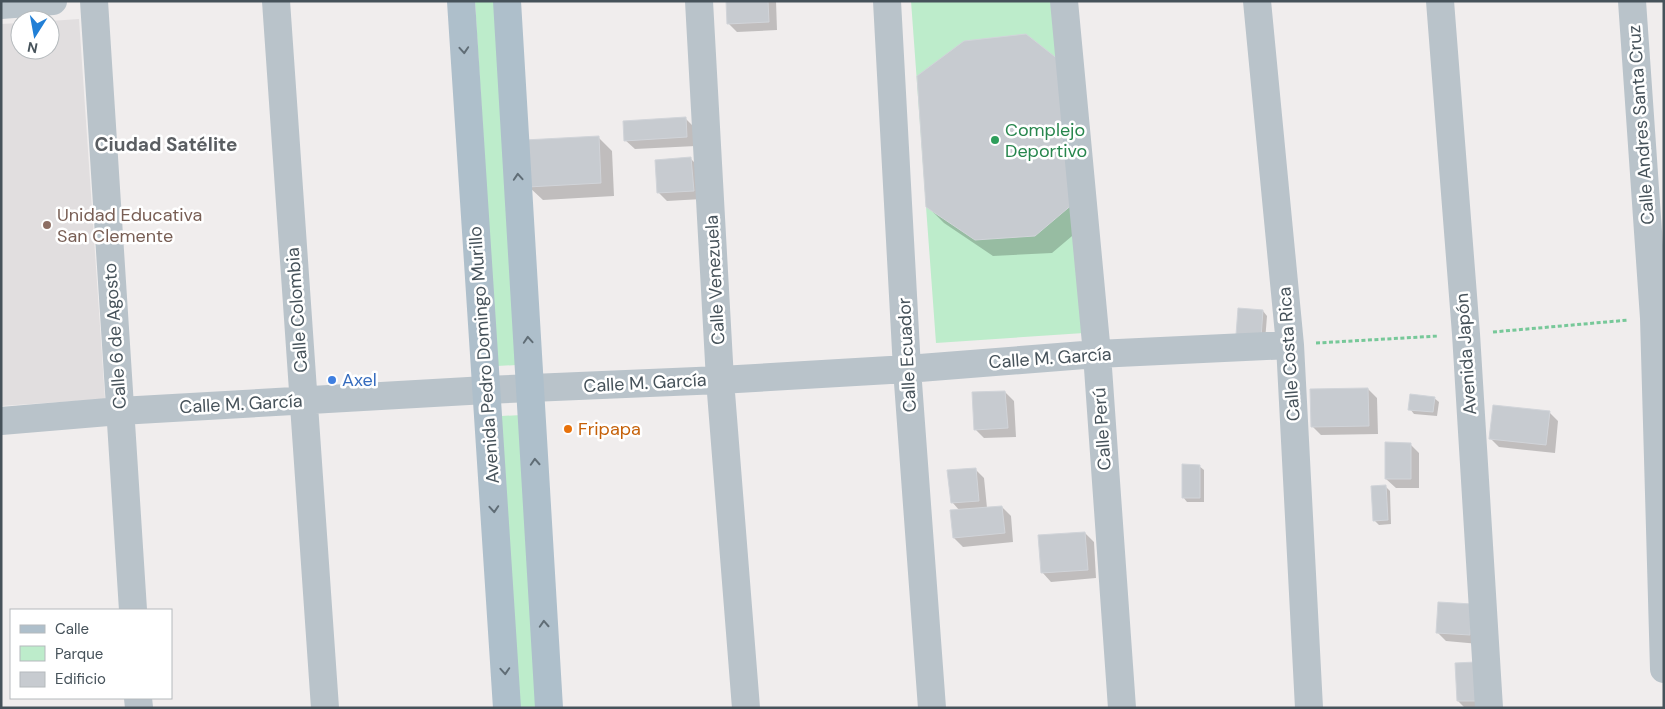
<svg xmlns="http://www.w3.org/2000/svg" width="1665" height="709" font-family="'DM Sans',sans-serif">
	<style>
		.education { fill: #e1dedf }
		.green { fill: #bdeccb }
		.shadow { fill: #0003 }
		.building { fill: #c7cbd0; stroke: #d1d4d9 }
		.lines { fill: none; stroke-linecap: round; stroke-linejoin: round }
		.path { stroke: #77c899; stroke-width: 3; stroke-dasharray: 4 2.5; stroke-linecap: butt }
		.minor { stroke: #b9c3ca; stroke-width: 28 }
		.major { stroke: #aebfcb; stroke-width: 28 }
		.oneway { stroke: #606d76 }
		.leisure-dot { fill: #2e9e5b; stroke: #fff; stroke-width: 2 }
		.education-dot { fill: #8d6e63; stroke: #fff; stroke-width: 2 }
		.shop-dot { fill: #3f7fe0; stroke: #fff; stroke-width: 2 }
		.food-dot { fill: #e8710a; stroke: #fff; stroke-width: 2 }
		.labels { text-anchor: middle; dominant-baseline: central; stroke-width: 5; stroke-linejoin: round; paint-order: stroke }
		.street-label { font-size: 18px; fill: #46525a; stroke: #fff }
		.leisure-label { font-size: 18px; fill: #27864d; stroke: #fff; text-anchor: start }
		.education-label { font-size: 18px; fill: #785e54; stroke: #fff; text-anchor: start }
		.shop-label { font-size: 18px; fill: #366cbe; stroke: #fff; text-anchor: start }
		.food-label { font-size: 18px; fill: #c56008; stroke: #fff; text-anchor: start }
		.neighbourhood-label { font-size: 19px; font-weight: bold; fill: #5a5e62; stroke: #fff }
	</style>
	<rect width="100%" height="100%" fill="#f0eded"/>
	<path class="education" d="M79,19L105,399L1,406V24L20,23V50H50V21Z"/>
	<path class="green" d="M475,1H495L517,365L497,366Z
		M911,1H1060L1084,333L936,343Z
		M522,415L539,708H519L501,416Z"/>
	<path class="shadow" d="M727,1H776L777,30L737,32L728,23Z
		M918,77L1091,220L1052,253L993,256L944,223L927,206Z
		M685,118L694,127L696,146L635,149L625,140Z
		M598,137L612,151L614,196L543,200L529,187Z
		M691,159L700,168L702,199L667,201L658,192Z
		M1263,311L1267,316L1265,341L1242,339Z
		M1368,389L1377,398L1378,434L1321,435L1312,426Z
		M1005,392L1014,401L1016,437L984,438L975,429Z
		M1434,398L1439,402L1437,416L1414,414L1410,409Z
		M1549,412L1558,421L1555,453L1499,447L1490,438Z
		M1410,444L1419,453V488H1396L1386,479Z
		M1199,466L1204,470V502H1187L1183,497Z
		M975,469L984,478L987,508L1002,507L1011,516L1013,542L963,547L954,538L960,511L952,502Z
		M1386,487L1390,491L1391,524L1379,525L1374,520Z
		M1085,533L1094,542L1096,578L1051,582L1042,572Z
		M1471,605L1479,644L1446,641L1437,632Z
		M1457,665L1486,708H1465L1458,701Z"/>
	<path class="building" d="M726,1H768L769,22L727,24Z
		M1026,34L1064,64L1074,203L1035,236L975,240L926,207L917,76L964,41Z
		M686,117L687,137L624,141L623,121Z
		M599,136L601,183L528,187L525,140Z
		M691,157L694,191L657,193L655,160Z
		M1238,308L1263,310L1261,338L1236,335Z
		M1368,388L1369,426L1311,427L1310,389Z
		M1005,391L1008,428L974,430L972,392Z
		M1410,394L1435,397L1433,412L1408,410Z
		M1493,405L1550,411L1546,445L1489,439Z
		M1385,442L1411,443V479H1385Z
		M1182,464L1200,465V498H1182Z
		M976,468L979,501L951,503L947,470Z
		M1386,485L1388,520L1373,521L1371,486Z
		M1002,506L1005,533L953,538L950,510Z
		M1085,532L1088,570L1041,573L1038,535Z
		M1438,602L1472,604L1470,635L1436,633Z
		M1476,662L1478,701H1457L1455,663Z"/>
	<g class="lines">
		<path class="path" d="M1493,332L1629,320
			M1316,343L1439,336"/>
		<path class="minor" d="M94,1L133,610
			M276,1L325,708
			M699,1L720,380L746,708
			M887,1L907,369L932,708
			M1064,1L1097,354L1122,708
			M1257,1L1290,345L1309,708
			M1440,1L1466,334L1489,708
			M1632,1L1654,318L1664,669
			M1,5L53,1
			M1,421L120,411L486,390L720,380L907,369L1097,354L1290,345
			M138,698L139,708"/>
		<path class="major" d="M461,1L507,708
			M507,1L549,708"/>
	</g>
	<defs><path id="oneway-chevron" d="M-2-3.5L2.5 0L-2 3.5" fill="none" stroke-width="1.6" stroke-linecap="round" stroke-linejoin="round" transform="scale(1.25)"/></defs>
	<g class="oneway">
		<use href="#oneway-chevron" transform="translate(464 50) rotate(86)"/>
		<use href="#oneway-chevron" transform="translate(518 177) rotate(-94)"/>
		<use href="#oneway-chevron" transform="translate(528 340) rotate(-94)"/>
		<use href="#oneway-chevron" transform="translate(535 462) rotate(-93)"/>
		<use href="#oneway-chevron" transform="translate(494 509) rotate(86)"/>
		<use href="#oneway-chevron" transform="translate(544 624) rotate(-93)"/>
		<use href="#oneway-chevron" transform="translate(505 671) rotate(86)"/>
	</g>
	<circle class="leisure-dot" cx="995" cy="140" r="5"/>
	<circle class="education-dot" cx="47" cy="225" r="5"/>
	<circle class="shop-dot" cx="332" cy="380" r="5"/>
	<circle class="food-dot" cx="568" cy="429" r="5"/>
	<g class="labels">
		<g class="street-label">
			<text transform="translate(1641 125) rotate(-94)">Calle Andres Santa Cruz</text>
			<text transform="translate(715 280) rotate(-93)">Calle Venezuela</text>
			<text transform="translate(297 310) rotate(-94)">Calle Colombia</text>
			<text transform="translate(115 336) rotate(-94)">Calle 6 de Agosto</text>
			<text transform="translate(1289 354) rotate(-94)">Calle Costa Rica</text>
			<text transform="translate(1466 354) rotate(-94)">Avenida Japón</text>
			<text transform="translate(484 355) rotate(-94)">Avenida Pedro Domingo Murillo</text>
			<text transform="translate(907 355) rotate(-93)">Calle Ecuador</text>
			<text transform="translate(1050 358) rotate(-4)">Calle M. García</text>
			<text transform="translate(645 383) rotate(-3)">Calle M. García</text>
			<text transform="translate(241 404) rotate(-3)">Calle M. García</text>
			<text transform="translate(1102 429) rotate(-94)">Calle Perú</text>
		</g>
		<g class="leisure-label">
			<text x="1005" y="130">Complejo<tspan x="1005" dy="21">Deportivo</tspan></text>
		</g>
		<g class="education-label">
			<text x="57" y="215">Unidad Educativa<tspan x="57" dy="21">San Clemente</tspan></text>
		</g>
		<g class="shop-label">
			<text x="342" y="380">Axel</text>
		</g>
		<g class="food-label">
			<text x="578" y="429">Fripapa</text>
		</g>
		<g class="neighbourhood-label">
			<text x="166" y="144">Ciudad Satélite</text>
		</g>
	</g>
	<rect width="1665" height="709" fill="none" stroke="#46525a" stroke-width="5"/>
	<rect x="10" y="609" width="162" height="90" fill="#ffffff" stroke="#b5babd"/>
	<rect x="20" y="625" width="25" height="8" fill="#aebfcb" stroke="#b5babd"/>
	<text x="55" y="634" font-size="15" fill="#46525a">Calle</text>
	<rect x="20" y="646" width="25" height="15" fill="#bdeccb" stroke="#b5babd"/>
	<text x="55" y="659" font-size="15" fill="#46525a">Parque</text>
	<rect x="20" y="672" width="25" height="15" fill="#c7cbd0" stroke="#b5babd"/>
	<text x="55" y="684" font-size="15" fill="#46525a">Edificio</text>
	<g transform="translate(35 35) rotate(191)"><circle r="24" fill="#ffffff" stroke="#b5babd"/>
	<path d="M0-4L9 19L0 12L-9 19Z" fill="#217fd6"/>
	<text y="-8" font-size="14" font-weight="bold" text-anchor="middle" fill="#46525a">N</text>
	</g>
</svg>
